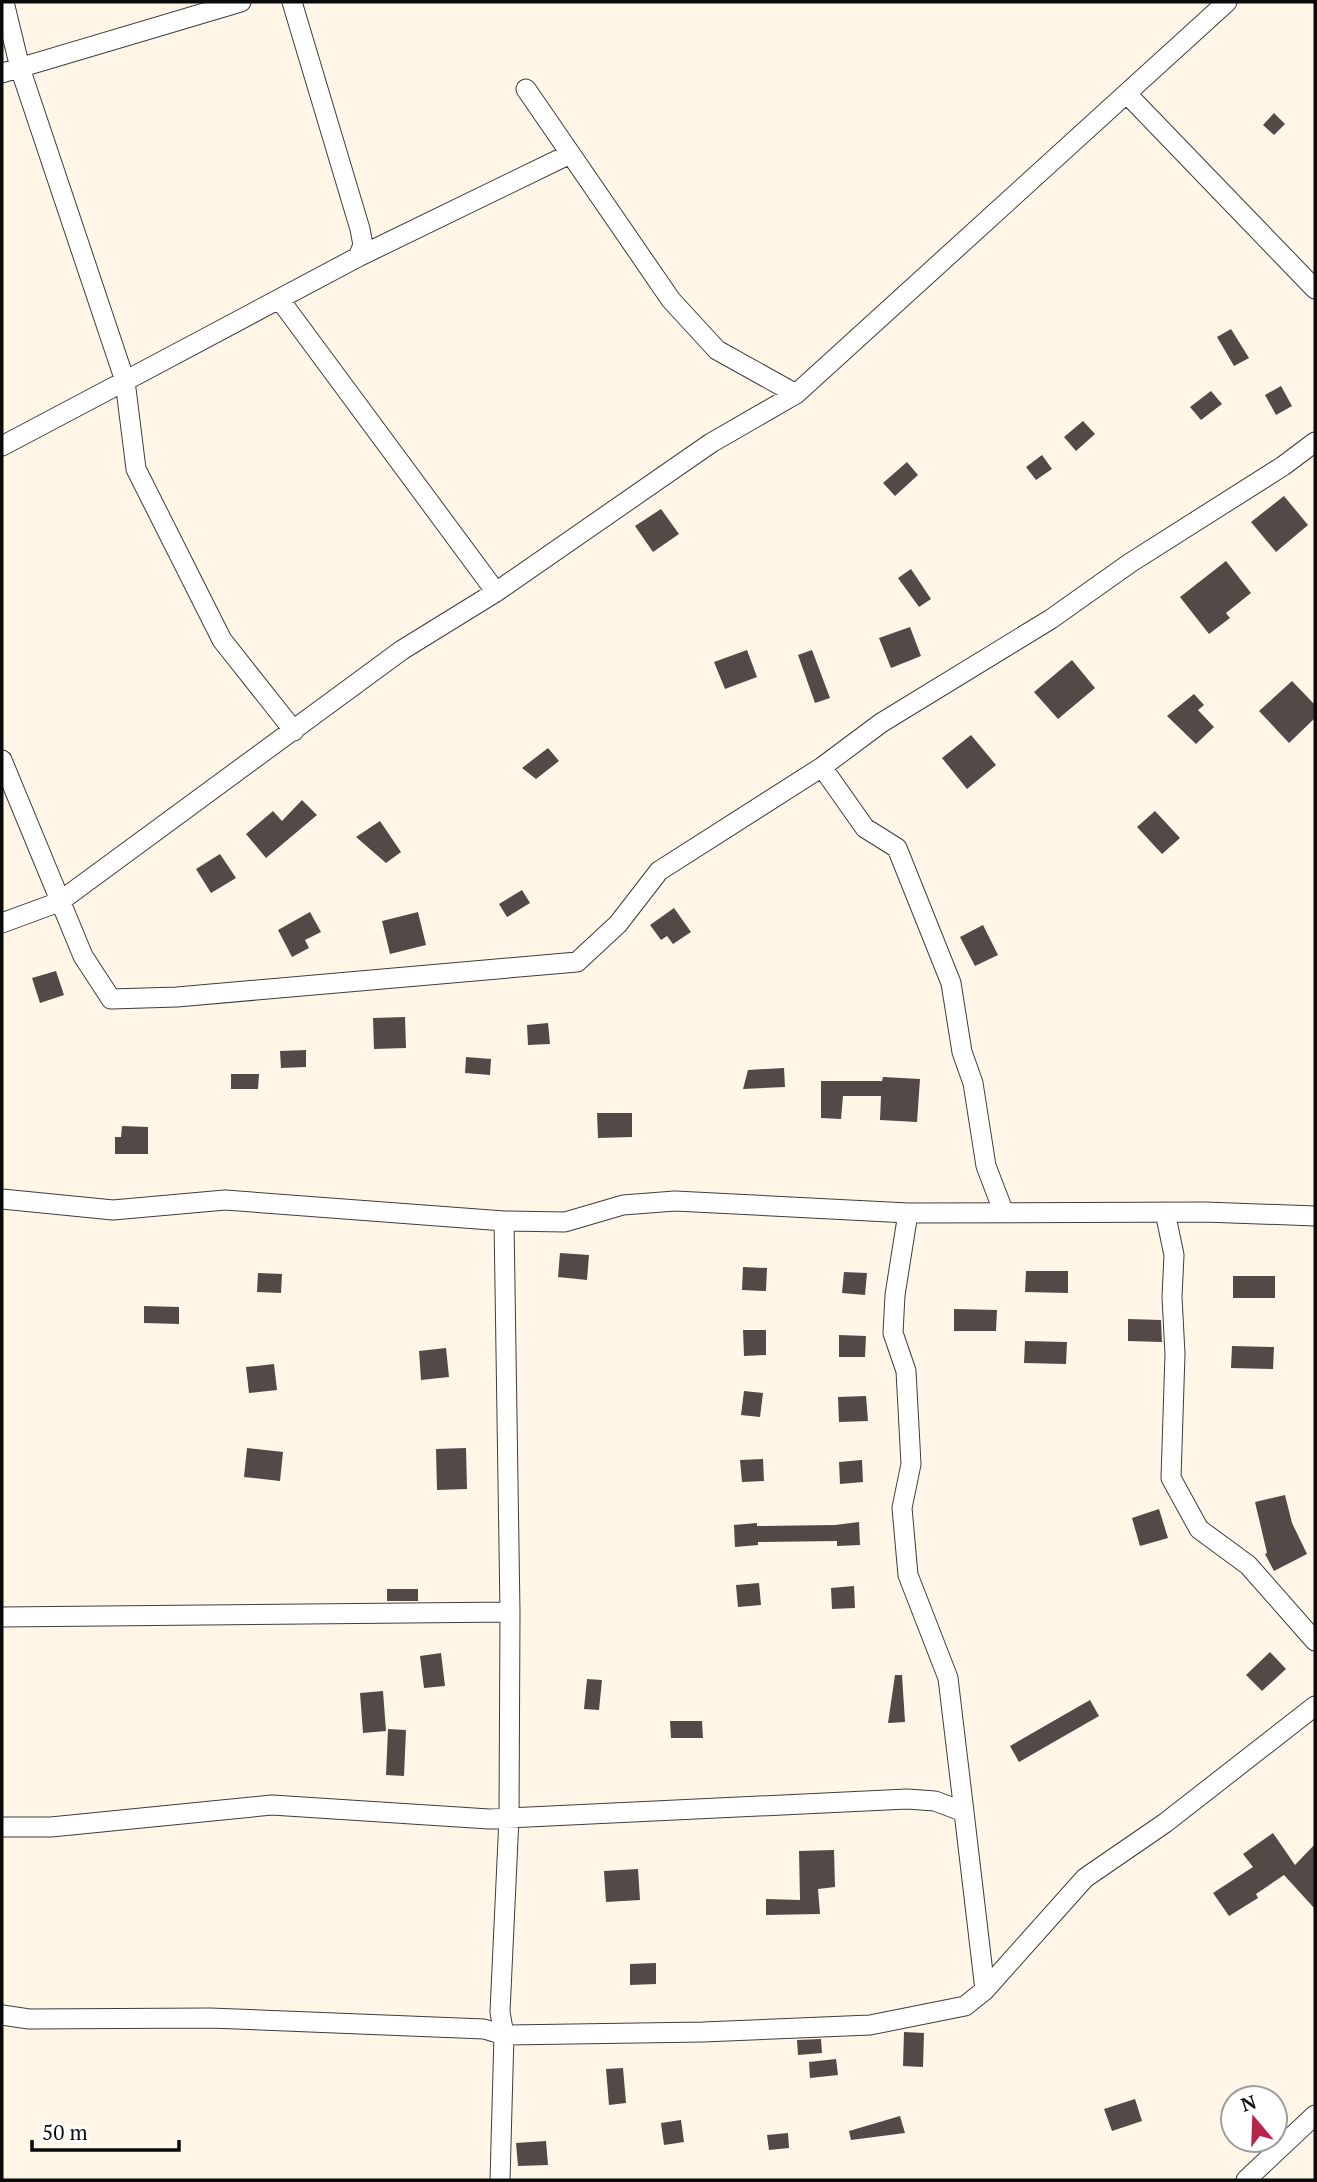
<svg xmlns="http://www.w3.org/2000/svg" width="1317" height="2182" font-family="'PT Serif',serif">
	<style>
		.building { fill: #534947 }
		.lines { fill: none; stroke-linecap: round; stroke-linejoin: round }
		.street-casing { stroke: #3d3d3d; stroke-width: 21 }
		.street { stroke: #fff; stroke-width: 19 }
	</style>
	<rect width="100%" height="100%" fill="#fff6e8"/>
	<path class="building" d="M1274,113L1285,124L1274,135L1263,125Z
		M1231,329L1249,358L1234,366L1217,337Z
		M1281,386L1292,406L1276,415L1265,395Z
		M1211,391L1222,404L1201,420L1190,407Z
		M1083,421L1095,434L1076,451L1064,437Z
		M1042,455L1052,469L1036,480L1026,467Z
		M907,462L918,475L895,496L883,483Z
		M1284,496L1308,525L1276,552L1251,522Z
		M661,509L679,534L653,552L635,526Z
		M1226,561L1251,593L1226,613L1230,618L1209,634L1180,597Z
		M911,569L931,599L919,607L898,578Z
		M910,627L921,656L891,668L879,638Z
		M747,650L757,677L725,689L714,662Z
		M812,650L830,698L815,703L798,655Z
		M1072,660L1095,688L1058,719L1034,692Z
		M1292,681L1315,705V718L1289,743L1259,711Z
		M1194,694L1204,705L1198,710L1214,727L1196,744L1167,716Z
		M971,735L996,765L967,789L942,758Z
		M548,748L559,761L536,779L522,768Z
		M302,800L317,815L266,858L246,834L273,811L282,821Z
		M1155,811L1180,838L1162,854L1137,827Z
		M380,821L401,852L386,863L356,837Z
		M220,854L236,878L211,893L196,869Z
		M522,890L530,903L507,917L499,904Z
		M674,908L691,932L673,944L667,936L661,940L650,925Z
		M310,912L321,932L305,940L309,948L292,957L278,930Z
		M418,912L426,945L390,954L382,921Z
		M983,925L998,955L975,966L960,937Z
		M56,971L64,995L40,1003L32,978Z
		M405,1017L406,1048L374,1049L373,1018Z
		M548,1023L550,1044L528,1045L527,1025Z
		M306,1050V1067L281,1068L280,1051Z
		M466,1057L491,1059L490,1075L465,1073Z
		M784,1068L785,1087L743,1089L748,1070Z
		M231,1074H259L258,1089H231Z
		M883,1077L920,1079L917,1122L880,1120L881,1096H843L841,1119L821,1118V1081H882Z
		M597,1113H632V1137L598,1138Z
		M122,1126L148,1127V1154H115V1137H121Z
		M560,1253L589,1255L587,1280L558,1277Z
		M743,1267L767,1268L766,1291L742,1290Z
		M1026,1271H1068V1293L1025,1292Z
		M844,1272L867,1273L865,1295L842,1293Z
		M258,1273L282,1274L281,1293L257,1292Z
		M1233,1276H1275V1298H1233Z
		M144,1306L179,1307V1324L144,1323Z
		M954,1309L997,1310L996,1331H954Z
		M1128,1319L1161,1320L1162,1342L1128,1341Z
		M743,1330H766V1355L744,1356Z
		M839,1335L866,1336L865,1357H839Z
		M1025,1341L1067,1342L1066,1364L1024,1363Z
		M1232,1346L1274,1347L1273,1369L1231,1368Z
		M446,1348L449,1377L421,1380L419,1351Z
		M274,1364L277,1390L249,1393L246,1367Z
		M744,1391L763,1393L760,1417L741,1415Z
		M866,1396L868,1421L839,1422L838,1397Z
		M247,1448L283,1452L280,1481L244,1477Z
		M466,1448L467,1489L437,1490L436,1449Z
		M763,1459L764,1481L742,1482L740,1460Z
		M862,1460L863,1482L840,1484L839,1462Z
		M1285,1495L1292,1523L1307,1554L1274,1571L1265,1554L1267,1553L1255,1502Z
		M1159,1509L1168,1538L1140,1546L1132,1518Z
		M859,1522L860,1545L837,1546V1541L758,1542V1545L735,1547L734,1525L757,1523V1526L835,1525Z
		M759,1583L761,1605L738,1607L736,1585Z
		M854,1586L855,1608L832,1609L831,1588Z
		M387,1589H418V1601H387Z
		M1270,1652L1286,1669L1262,1691L1246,1675Z
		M441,1653L445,1686L424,1688L420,1656Z
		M895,1675H902L905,1722L888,1723Z
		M587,1679L602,1680L599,1710L584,1709Z
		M383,1691L386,1731L363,1733L360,1693Z
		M1090,1700L1099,1716L1019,1762L1010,1746Z
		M670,1721H702L703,1738H671Z
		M388,1729L406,1730L404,1776L386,1775Z
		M1273,1833L1295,1865L1315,1844V1909L1284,1875L1256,1894L1258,1898L1229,1916L1213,1893L1253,1867L1243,1854Z
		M834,1850L835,1887L818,1889L820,1914L766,1915V1899L800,1900L799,1851Z
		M638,1869L640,1900L606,1902L604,1871Z
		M656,1963V1984L630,1985V1964Z
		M904,2032L924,2033L923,2067L903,2066Z
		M821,2039L822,2053L798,2055L797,2040Z
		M836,2059L838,2075L810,2078L809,2062Z
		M623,2068L626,2103L609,2105L606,2069Z
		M1135,2099L1142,2121L1112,2131L1104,2109Z
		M900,2116L905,2133L851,2140L849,2131Z
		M681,2120L684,2142L664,2145L661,2123Z
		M788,2133L789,2148L769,2150L767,2135Z
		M546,2141L548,2165L518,2166L516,2143Z"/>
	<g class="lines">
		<defs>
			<path id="street" d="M292,2L360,229L363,245L358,257L125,381L136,469L222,640L294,731
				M2,73L241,2
				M526,89L671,300L717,350L796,394
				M1127,94L1315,289
				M358,257L570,154
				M280,300L496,592
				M2,446L125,381L20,68L4,2
				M2,760L83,956L111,999L177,997L577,962L618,924L659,871L822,767L881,723L1051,619L1130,563L1283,466L1315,442
				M822,767L865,828L897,848L951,983L962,1052L973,1083L986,1166L1004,1213
				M2,923L59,902L402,650L496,592L711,443L796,394L1227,2
				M2,1199L113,1210L225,1200L504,1221L565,1222L623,1205L675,1201L908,1213L1205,1212L1315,1216
				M1165,1212L1174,1255L1172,1297L1175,1354L1171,1478L1199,1529L1248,1565L1315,1641
				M908,1213L895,1295L893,1333L906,1371L911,1464L902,1508L908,1575L948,1678L964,1812
				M2,1617L510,1612
				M2,1827H51L272,1805L489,1819L907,1799L935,1801L964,1812L985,1990
				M2,2015L29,2019L210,2018L484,2029L504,2035L703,2032L870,2025L965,2006L985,1990L1085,1878L1165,1823L1315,1706
				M500,2180L504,2035L500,2012L509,1818L510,1612L504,1221
				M1246,2180L1315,2115"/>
		</defs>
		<use href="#street" class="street-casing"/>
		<use href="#street" class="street"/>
	</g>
	<rect width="1317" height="2182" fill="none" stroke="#0a0a0a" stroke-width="7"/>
	<g transform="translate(1254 2119) rotate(341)"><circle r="33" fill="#ffffff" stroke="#9d9d9d" stroke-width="2"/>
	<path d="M0-5L12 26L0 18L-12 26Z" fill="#b82549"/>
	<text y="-10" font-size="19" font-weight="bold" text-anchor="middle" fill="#0a0a0a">N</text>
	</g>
	<path d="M32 2140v10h147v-10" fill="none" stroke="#0a0a0a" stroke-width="3.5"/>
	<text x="42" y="2140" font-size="21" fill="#0a0a0a" stroke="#ffffff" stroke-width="5" paint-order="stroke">50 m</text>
</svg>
